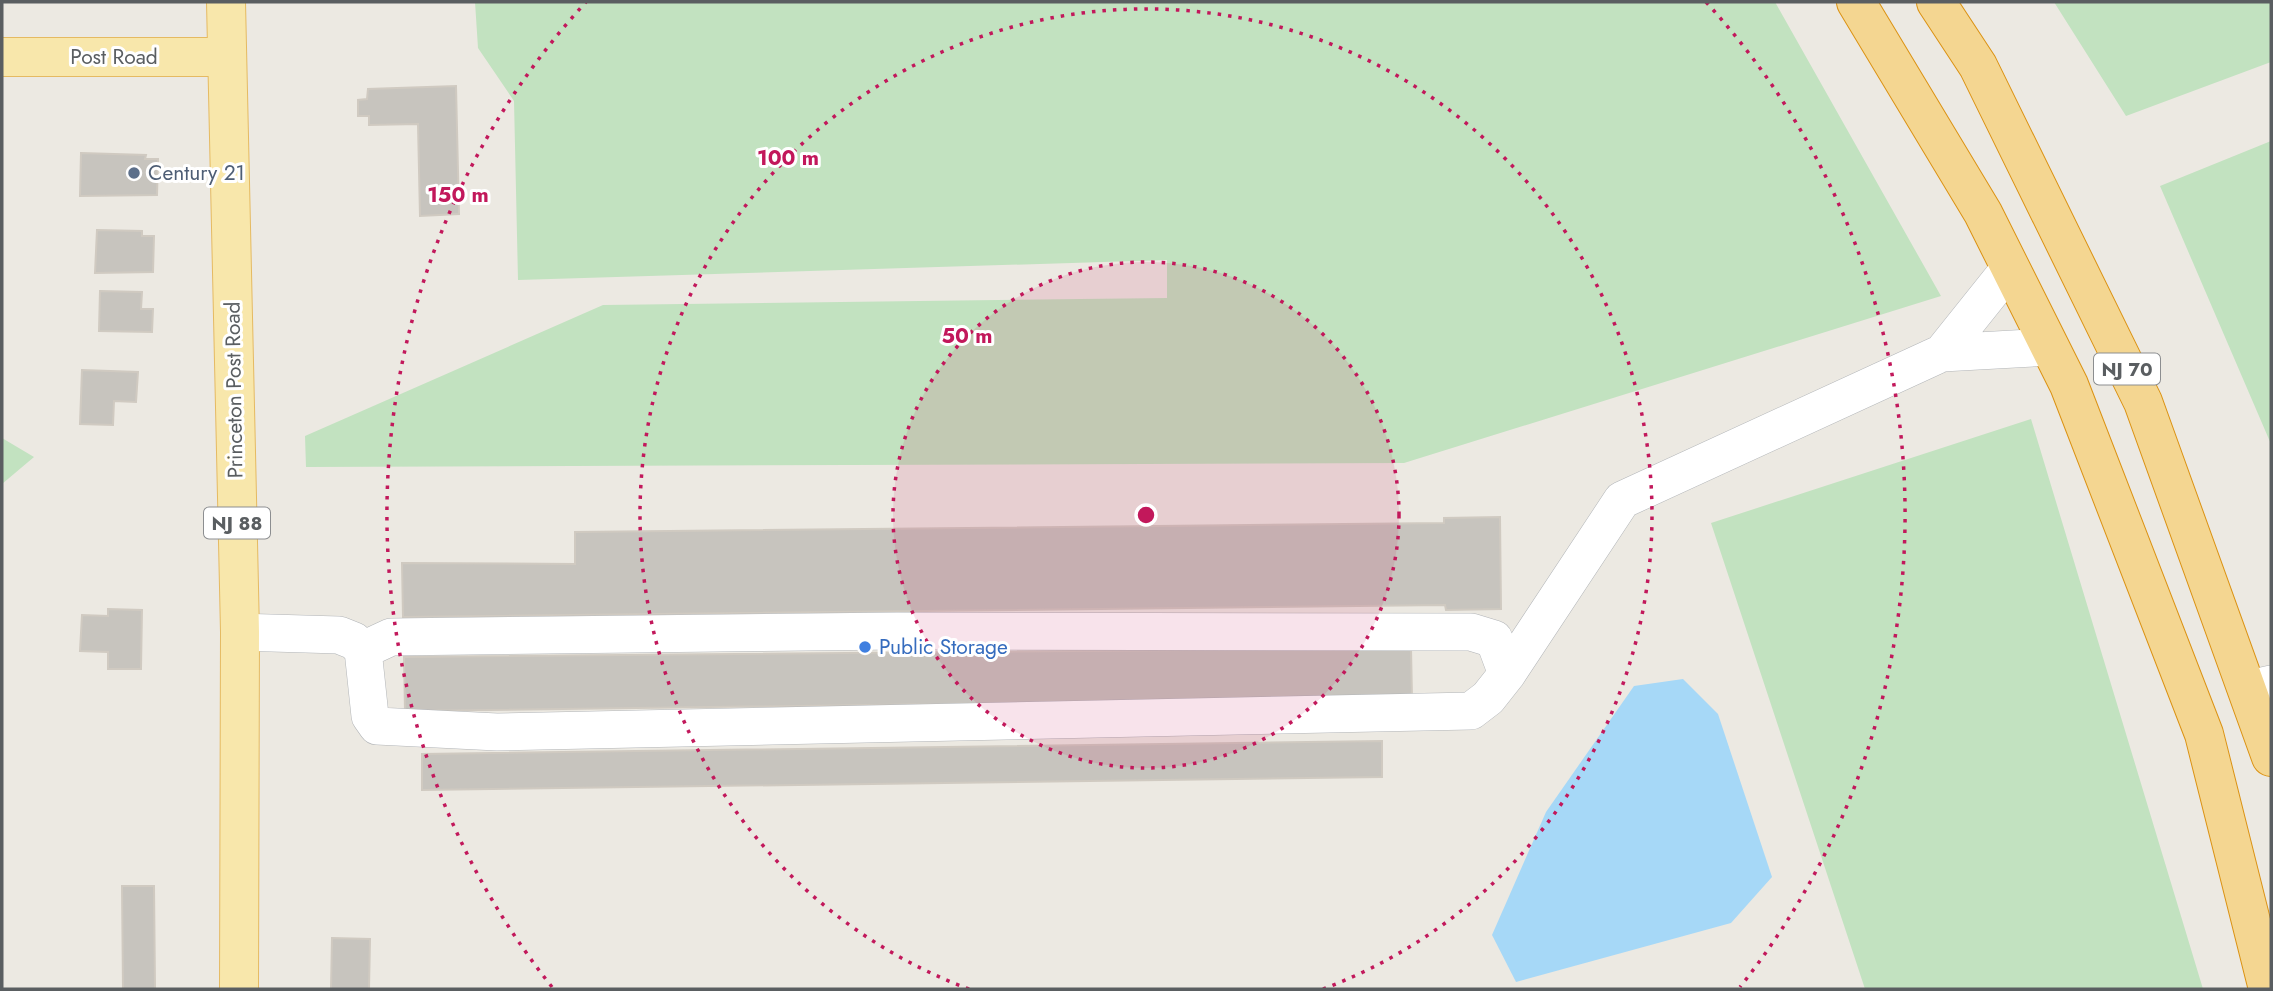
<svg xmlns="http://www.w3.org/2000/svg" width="2273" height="991" font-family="Jost,sans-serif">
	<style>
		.green { fill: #c2e2c0 }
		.water { fill: #a6d8f7 }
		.building { fill: #c7c4be; stroke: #d0cac1; stroke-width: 2 }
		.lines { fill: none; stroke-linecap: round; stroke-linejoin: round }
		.minor-casing { stroke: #b2b5b8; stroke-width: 38 }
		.major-casing { stroke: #e5ba62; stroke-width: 40 }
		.highway-casing { stroke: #db9213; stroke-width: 40 }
		.minor { stroke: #fff; stroke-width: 37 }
		.major { stroke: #f8e7ab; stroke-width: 38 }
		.highway { stroke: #f4d691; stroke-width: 38 }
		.ring { fill: none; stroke: #c2185b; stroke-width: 3.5; stroke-dasharray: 3.5 7 }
		.service-dot { fill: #5c6f8a; stroke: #fff; stroke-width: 2.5 }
		.shop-dot { fill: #3f7fe0; stroke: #fff; stroke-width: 2.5 }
		.labels { text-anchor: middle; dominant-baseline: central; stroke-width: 6; stroke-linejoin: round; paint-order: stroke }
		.shield { fill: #fff; stroke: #8c8e90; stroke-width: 2 }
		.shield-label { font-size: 19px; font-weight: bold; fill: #5a5e61 }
		.street-label { font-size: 21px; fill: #5a5e61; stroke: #fff }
		.service-label { font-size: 21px; fill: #4e5e75; stroke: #fff; text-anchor: start }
		.shop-label { font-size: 21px; fill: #366cbe; stroke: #fff; text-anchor: start }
		.centre { fill: #c2185b; stroke: #fff; stroke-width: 3.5 }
		.ring-label { font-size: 21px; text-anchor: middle; font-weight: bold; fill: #c2185b; stroke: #fff; stroke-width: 6; stroke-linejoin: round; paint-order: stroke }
	</style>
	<rect width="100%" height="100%" fill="#ece9e2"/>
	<path class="green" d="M475,2H1775L1941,296L1404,463L306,467L305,436L603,305L1167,298V260L518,280L514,101L478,48Z
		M2054,2H2271V62L2126,116Z
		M2271,141V444L2160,186Z
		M2031,419L2203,989H1865L1711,523Z
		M2,438L34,457L2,484Z"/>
	<path class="water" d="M1683,679L1718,714L1772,877L1731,923L1516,982L1492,935L1546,812L1634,686Z"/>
	<path class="building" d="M456,86L459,214L420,216L418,124L369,125V116H358V100L367,99L368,89Z
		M81,153L146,155L145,159H158L157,195L80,196Z
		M97,230L142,231V236H154L153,272L95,273Z
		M100,291L142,292L141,309H153L152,332L99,331Z
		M82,370L138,372L136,402L114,401L113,425L80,424Z
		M1500,517L1501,609L1446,610L1445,605L403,617L402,563L575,564V532L1444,523V518Z
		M108,609L142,610L141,669H108V652L80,651L82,615L108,616Z
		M1411,648L1412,698L405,711L404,657Z
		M1382,741V777L422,790V754Z
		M122,886H154L155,989H123Z
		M332,938L370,939L369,989H331Z"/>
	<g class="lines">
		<defs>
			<path id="minor" d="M1942,353L2010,268
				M240,632L339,635L354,641L363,650L370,716L377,726L497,732L1471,711L1488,698L1507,674L1622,500L1942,353L2050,347
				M363,650L391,637L897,631L1471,632L1494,639L1507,674
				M2249,689L2271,684"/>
			<path id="major" d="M226,2L240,632L239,989
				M2,57H226"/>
			<path id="highway" d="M1856,2L1983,213L2069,385L2204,734L2268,989
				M1936,2L1978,66L2143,402L2271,757"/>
		</defs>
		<use href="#minor" class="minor-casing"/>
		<use href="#major" class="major-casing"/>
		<use href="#highway" class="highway-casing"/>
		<use href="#minor" class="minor"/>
		<use href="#major" class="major"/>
		<use href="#highway" class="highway"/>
	</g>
	<circle cx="1146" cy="515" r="253" fill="#c2185b" fill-opacity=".12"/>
	<g class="ring">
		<circle cx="1146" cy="515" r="253"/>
		<path d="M969 989A506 506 0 1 1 1323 989"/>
		<path d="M552 987A759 759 0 0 1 586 2M1706 2A759 759 0 0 1 1740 987"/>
	</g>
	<circle class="service-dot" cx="134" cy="173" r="7"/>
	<circle class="shop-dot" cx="865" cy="647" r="7"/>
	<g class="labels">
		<g class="shield">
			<rect x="2094" y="353.5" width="66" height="31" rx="5"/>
			<rect x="204" y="507.5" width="66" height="31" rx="5"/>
		</g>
		<g class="shield-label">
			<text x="2127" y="369">NJ 70</text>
			<text x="237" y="523">NJ 88</text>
		</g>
		<g class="street-label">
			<text x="114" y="57">Post Road</text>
			<text transform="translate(234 390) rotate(-91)">Princeton Post Road</text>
		</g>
		<g class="service-label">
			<text x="148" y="173">Century 21</text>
		</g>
		<g class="shop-label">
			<text x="879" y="647">Public Storage</text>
		</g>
	</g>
	<circle cx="1146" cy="515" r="10" class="centre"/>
	<g class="ring-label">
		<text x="788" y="165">100 m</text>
		<text x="458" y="202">150 m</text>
		<text x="967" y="343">50 m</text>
	</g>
	<rect width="2273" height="991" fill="none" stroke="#5a5e61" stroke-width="7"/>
</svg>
